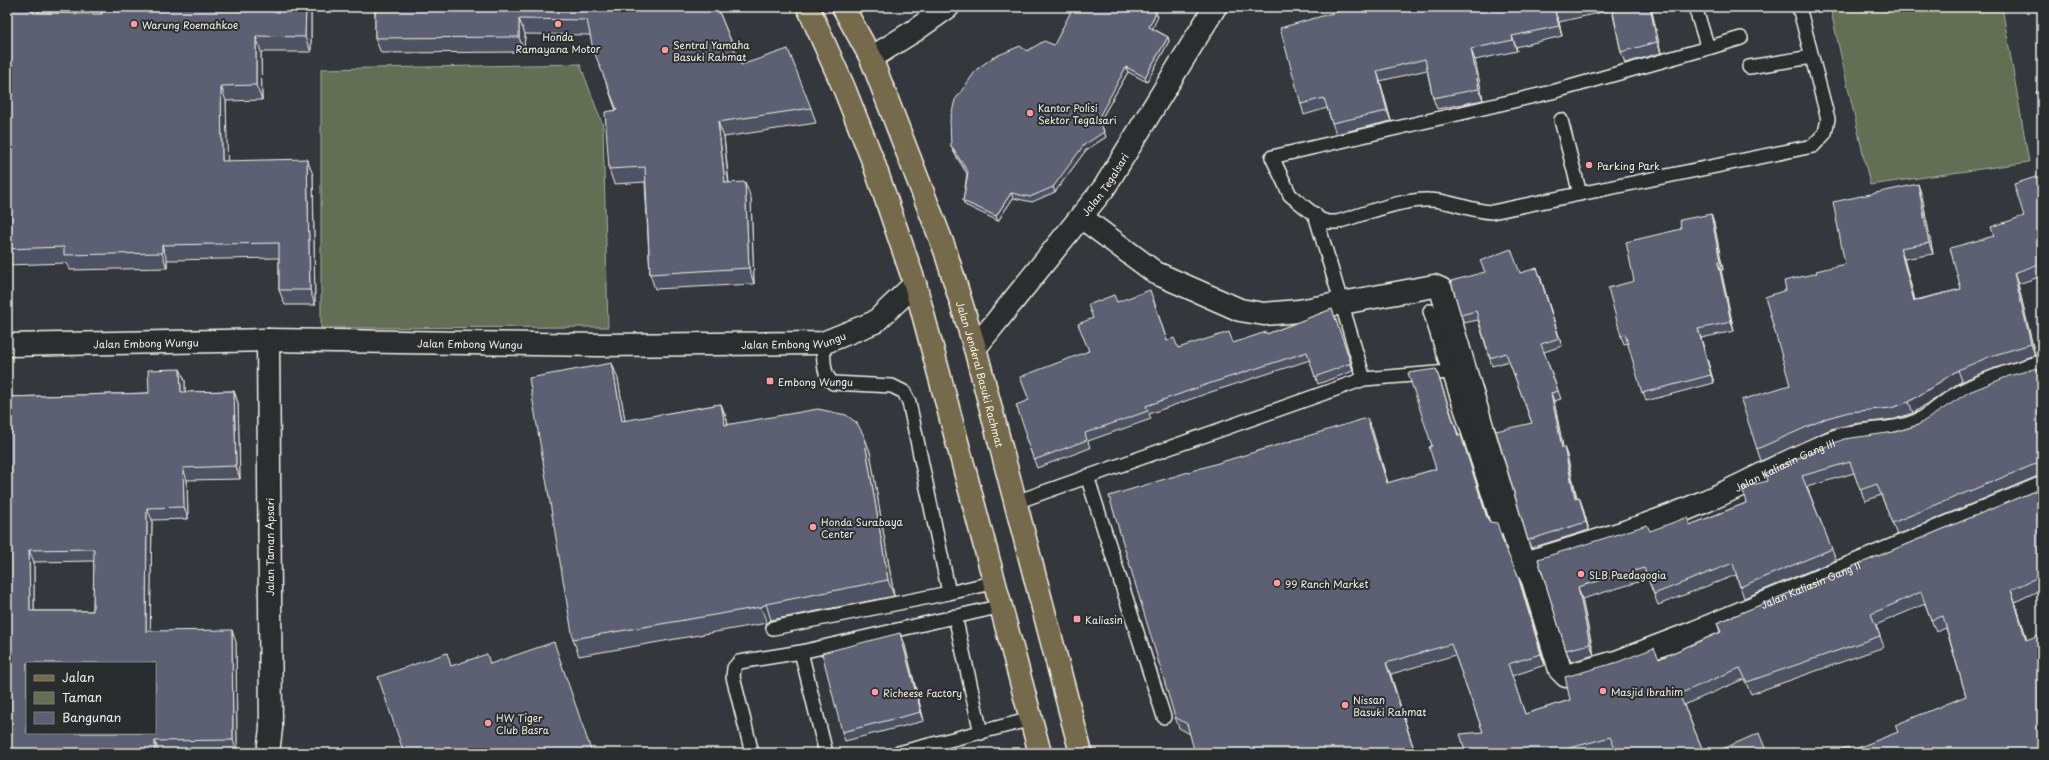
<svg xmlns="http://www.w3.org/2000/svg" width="2049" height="760" font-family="'Playpen Sans',sans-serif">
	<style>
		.green { fill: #646e55; stroke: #acb09e }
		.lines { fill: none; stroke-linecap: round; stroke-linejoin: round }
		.service-casing { stroke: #f4f1e8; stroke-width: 16 }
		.minor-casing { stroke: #f4f1e8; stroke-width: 25 }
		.tertiary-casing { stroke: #f4f1e8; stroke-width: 25 }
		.primary-casing { stroke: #f4f1e8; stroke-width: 25 }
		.service { stroke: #2a2d2e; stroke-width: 13 }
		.minor { stroke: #2a2d2e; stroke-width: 22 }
		.tertiary { stroke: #2a2d2e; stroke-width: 22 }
		.primary { stroke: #746b4b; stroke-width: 22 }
		.wall { fill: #4e5362; stroke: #f4f1e8; fill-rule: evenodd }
		.shaded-wall { fill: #404350; stroke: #f4f1e8 }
		.building { fill: #5b6072; stroke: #f4f1e8; fill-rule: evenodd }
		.poi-dot { fill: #ff9aa2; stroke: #2a2d2e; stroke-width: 1.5 }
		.labels { text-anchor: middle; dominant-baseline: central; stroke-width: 4; stroke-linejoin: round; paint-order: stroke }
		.poi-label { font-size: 10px; fill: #f4f1e8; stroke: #2a2d2e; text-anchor: start }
		.street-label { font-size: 10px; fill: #f4f1e8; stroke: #2a2d2e }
	</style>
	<rect width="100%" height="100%" fill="#34373c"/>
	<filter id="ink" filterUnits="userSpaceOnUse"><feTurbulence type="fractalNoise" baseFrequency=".025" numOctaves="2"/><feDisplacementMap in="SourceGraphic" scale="8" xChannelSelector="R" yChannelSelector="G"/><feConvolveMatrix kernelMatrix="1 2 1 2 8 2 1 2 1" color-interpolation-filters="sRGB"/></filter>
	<g filter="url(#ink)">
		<path class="green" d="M1830,7H2002L2029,162L1870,185Z
			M580,64L603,126L608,327L321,328V69Z"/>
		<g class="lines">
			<defs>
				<path id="service" d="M1695,7L1708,48L1552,92L1272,157L1290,195L1321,220L1328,222H1337C1365,214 1400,199 1429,200C1450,200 1469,211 1492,212L1813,146L1825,133L1828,119L1799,7
					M1708,48L1741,38
					M1749,67L1812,57
					M1561,120L1580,194
					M1315,214L1364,379
					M1430,311L1449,372
					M823,343C824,356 822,375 833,383L892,386L904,392L909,402L949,593L996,582
					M1087,476L1164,717
					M1016,502L1364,379L1449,372L1499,527
					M955,616L981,733
					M773,628L949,593
					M752,753L733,677L734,668L739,662L801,652
					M826,753L801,652L1002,606
					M898,753L1032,719"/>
				<g id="minor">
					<path id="s1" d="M1081,217L1156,273L1240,310L1264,314L1299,311L1434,286L1441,289L1520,554L1533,580L1560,670L1566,676L1619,661L1695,632L2042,488"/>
					<path id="s2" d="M1524,563C1584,545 1644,528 1701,503C1747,484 1789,458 1835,441C1862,431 1890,437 1918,425C1933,419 1944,406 1958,398C1984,383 2013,374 2042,366"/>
				</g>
				<g id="tertiary">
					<path d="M871,58L914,31L948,7"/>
					<path id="s3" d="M7,345L268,340L599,345L823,343L875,322L915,284"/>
					<path id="s4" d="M975,348L1104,188L1215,7"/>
					<path d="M268,753L271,728L268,340"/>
				</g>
				<g id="primary">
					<path d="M808,7L844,88L873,161L915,284L1040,753"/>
					<path id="s5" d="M843,7L871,58L945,250L975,348L1081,753"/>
				</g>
			</defs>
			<use href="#service" class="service-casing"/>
			<use href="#minor" class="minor-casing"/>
			<use href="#tertiary" class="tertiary-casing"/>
			<use href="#primary" class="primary-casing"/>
			<use href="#service" class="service"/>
			<use href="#minor" class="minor"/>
			<use href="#tertiary" class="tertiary"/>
			<use href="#primary" class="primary"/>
		</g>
		<path class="wall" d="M7,7H39V13L102,14V7H311V52H261L262,100L226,101L227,161L313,175L315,305H285L279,290V258L167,260V268L70,270L67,263L7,265Z
			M375,7H717L741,65L811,108L816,123L724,137L729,183L751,198L754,284L655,289L650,274L645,182L614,184L609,169L616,111L590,35L525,34L524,52L381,53L375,38Z
			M1354,7H1651L1661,53L1625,63L1621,52L1612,10L1559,22L1562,36L1516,47L1517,51L1475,60L1483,100L1437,109L1433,98L1427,70L1380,81L1391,121L1336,134L1327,108L1304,115L1301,104Z
			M1158,17L1152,28L1168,37L1169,41L1147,82L1128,72L1100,121L1106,137L1086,150L1055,192L1032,202L1013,198L998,221L965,205L963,201L967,174L953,151L951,146L1027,51L1054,45Z
			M2042,175V276L2018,284L2035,355L1995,368L1962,381L1913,413L1895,419L1853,424L1831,429L1761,461L1757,449L1790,385L1786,290L1817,273L1845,264L1922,196L1933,254L1904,259L1915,300L1961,289L1994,236L2024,216Z
			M1711,214L1714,223L1723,270H1721L1734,331L1701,338L1714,383L1646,401L1628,343L1624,344L1621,336L1634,281L1681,229Z
			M1520,273L1540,276L1562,346L1544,352L1561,399L1554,401L1563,448L1564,447L1567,455L1577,497H1579L1582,505L1589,530L1531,548L1528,540L1532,423L1509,361L1492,366L1478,320L1464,323L1461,315Z
			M1153,298L1167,341L1178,348L1233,343L1267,334L1332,309L1353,371L1318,384L1310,360L1211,392L1149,414L1151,419L1088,441L1090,448L1037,468L1025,436L1027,435L1029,400L1088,351L1117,302Z
			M180,369L185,381V392L234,391L238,403L240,479L187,480L188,519L152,520L150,631L236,642L237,752L7,753V397L149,393ZM94,561L93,611H34V562Z
			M1436,369L1459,436L1465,447L1488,519L1501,535L1506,552L1517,573L1521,585L1545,665L1512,676L1525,714L1570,700L1659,659L1720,632L1717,623L2042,488V589L2015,602L2027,640L2042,753L1850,751L1898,733L1966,696L1946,628L1936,632L1925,604L1876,625L1884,647L1751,694L1744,679L1684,705L1704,753H1617L1615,748L1597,753H1466L1483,732L1455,655L1190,734L1179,728L1175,717L1372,429L1388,483L1436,469L1432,446Z
			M618,379L625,421L721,404L727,420L728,425L864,436L870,452L894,596L771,620L767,623L579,656L573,639Z
			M2041,379L2042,382V476H2038L1897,535L1881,495L1865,501L1854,473L1807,487L1836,560L1744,598L1736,575L1658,605L1648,579L1582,599L1594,655L1571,662L1566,650L1538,559L1650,531L1690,525L1746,503L1767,481L1895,432L1918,425Z
			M900,633L904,642L924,721L845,741L842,732Z"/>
		<path class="shaded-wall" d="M33,7H39L38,28L33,13Z
			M306,7H311V52L305,37Z
			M1650,7H1651L1661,53L1657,42Z
			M1156,12L1158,17L1151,32L1149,27Z
			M1555,12L1559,22L1562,36L1559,26Z
			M519,19L525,34L524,52L519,37Z
			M256,36L261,52L262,100L256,85Z
			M1512,36L1516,47L1517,51L1513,40Z
			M1168,37L1169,41L1147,82L1145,77Z
			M1471,49L1475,60L1483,100L1479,89Z
			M1126,67L1128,72L1100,121L1106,137L1086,150L1055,192L1053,187Z
			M1377,71L1380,81L1391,121L1387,111Z
			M221,86L226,101L228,176L222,161Z
			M718,122L724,137L730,199L725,183Z
			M307,159L313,175L315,305L310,290Z
			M745,182L751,198L754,284L749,268Z
			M1918,184L1922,196L1933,254L1929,243Z
			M1011,193L1013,198L998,221L996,216Z
			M1711,214L1714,223L1723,270L1720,261Z
			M162,245L167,260V268L162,253Z
			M1900,248L1904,259L1918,312L1914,301Z
			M1718,262L1721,270L1734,331L1731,322Z
			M1537,268L1540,276L1562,346L1559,338Z
			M2014,273L2018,284L2035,355L2031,344Z
			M1698,329L1701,338L1714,383L1711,375Z
			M612,363L618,379L628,438L622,421Z
			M2037,368L2041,379L2042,387Z
			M180,369L185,381V405L181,392Z
			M1958,370L1962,381L1913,413L1909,402Z
			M234,391L238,403L240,479L236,466Z
			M1551,393L1554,401L1565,456L1562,448Z
			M721,404L727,420L730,442L725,425Z
			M1367,418L1372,429L1391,494L1387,483Z
			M1461,435L1465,447L1491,529L1487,518Z
			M864,436L870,452L894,596L888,580Z
			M1564,447L1567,455L1578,506L1575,498Z
			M183,468L187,480L188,519L184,507Z
			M1579,497L1582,505L1589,530L1586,522Z
			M147,508L152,520L150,643L146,631Z
			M29,550L34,562V624L30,611Z
			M1517,573L1521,585L1545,665L1541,654Z
			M1578,587L1582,599L1594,655L1590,644Z
			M2011,590L2015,602L2031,651L2026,640Z
			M766,604L771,620L767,623L761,607Z
			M232,630L236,642L237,752L233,740Z
			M900,633L904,642L924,721L921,712Z
			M1386,663L1391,675L1415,753Z
			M155,741L159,753H156L155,751Z"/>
		<path class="building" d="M7,7H33V13L102,14V7H306L305,37L256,36V85L221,86L222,161L307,159L310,290H279V243L162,245V253L64,255V247L7,249Z
			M375,7H717L741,65L788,49L811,108L718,122L725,183L745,182L749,268L650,274L645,167L609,169L605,112L617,110L593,49L587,20L519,19V37L375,38Z
			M1073,7H1148L1156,12L1149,27L1168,37L1145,77L1126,67L1099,117L1104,132L1084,145L1053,187L1030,197L1011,193L996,216L963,201L968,172L951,146L950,120L955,100L977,69L992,58L1020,46L1027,51L1044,41L1054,45Z
			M1354,7H1576L1555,12L1559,26L1512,36L1513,40L1471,49L1479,89L1433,98L1425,59L1377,71L1387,111L1332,123L1324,98L1301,104L1280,28Z
			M1612,7H1650L1657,42L1621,52Z
			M2042,90V110L2036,92Z
			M2042,175V263L2014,273L2031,344L1991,356L1958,370L1909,402L1891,408L1849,412L1827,418L1757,449L1741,400L1790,385L1765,297L1786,290L1784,281L1817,273L1816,271L1845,264L1833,202L1918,184L1929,243L1900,248L1914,301L1961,289L1950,248L1994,236L1991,227L2024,216L2014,184Z
			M1711,214L1720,261L1718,262L1731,322L1698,329L1711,375L1642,393L1625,334L1621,336L1608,288L1634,281L1626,242L1681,229L1680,220Z
			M1511,249L1520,273L1537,268L1559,338L1541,344L1558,391L1551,393L1562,448L1564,447L1575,498L1579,497L1586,522L1528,540L1496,431L1532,423L1506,353L1490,358L1476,311L1461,315L1451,281L1485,272L1480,261Z
			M1150,290L1167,341L1174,338L1178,348L1229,332L1233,343L1266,332L1267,334L1332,309L1351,363L1315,377L1307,352L1208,384L1146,406L1148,411L1085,433L1087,440L1034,460L1025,436L1027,435L1016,405L1029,400L1020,377L1089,351L1078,324L1093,318L1088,305L1114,295L1117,302Z
			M612,363L622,421L721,404L725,425L818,409L846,415L857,423L864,436L888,580L766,604L761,607L573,639L529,378Z
			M2037,368L2042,387V465L2040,464L2033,465L1892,523L1877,484L1860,490L1850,462L1802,476L1832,549L1740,587L1733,563L1654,594L1644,568L1578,587L1590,644L1566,650L1538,559L1647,525L1650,531L1688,517L1690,525L1746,503L1742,488L1767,481L1765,473L1786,463L1844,439L1895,432L1918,425L1969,392L2009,376Z
			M180,369L181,392L234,391L236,466L183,468L184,507L147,508L146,631L232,630L233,740L155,741V751L99,752V753H7V397L149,393L148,370ZM94,549L93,611H30L29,550ZM27,663H155V733H27Z
			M1436,369L1458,436L1461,435L1487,518L1490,522L1497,523L1505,548L1517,573L1541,654L1508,664L1525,714L1570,700L1565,677L1618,662L1654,648L1659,659L1721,632L1717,623L2042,488V575L2011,590L2026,640L2042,634V753H1829L1848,747L1850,751L1898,732L1895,725L1966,696L1943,616L1931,620L1921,592L1871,614L1880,636L1747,682L1740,668L1679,694L1704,753H1633L1631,749L1621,753H1617L1610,737L1552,753H1466L1460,734L1483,732L1451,644L1386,663L1415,753H1195L1187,724L1175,717L1109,496L1367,418L1387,483L1436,469L1429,447L1432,446L1408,373Z
			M900,633L921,712L842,732L822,653Z
			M554,642L592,753H404L378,677L447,653L451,666L487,654L490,664Z
			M1759,733L1767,753H1713Z"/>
	</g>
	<g class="poi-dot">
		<circle cx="134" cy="24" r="4"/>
		<circle cx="558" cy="24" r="4"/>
		<circle cx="665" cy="50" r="4"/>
		<circle cx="1030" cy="113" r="4"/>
		<circle cx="1589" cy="165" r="4"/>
		<rect x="766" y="377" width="8" height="8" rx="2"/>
		<circle cx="813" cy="527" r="4"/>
		<circle cx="1581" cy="574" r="4"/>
		<circle cx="1277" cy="583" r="4"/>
		<rect x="1073" y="615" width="8" height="8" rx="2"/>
		<circle cx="1603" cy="691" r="4"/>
		<circle cx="875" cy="692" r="4"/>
		<circle cx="1345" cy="705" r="4"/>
		<circle cx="488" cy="723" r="4"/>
	</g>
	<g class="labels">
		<g class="poi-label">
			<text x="142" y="24">Warung Roemahkoe</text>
			<text x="558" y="36" text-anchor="middle">Honda<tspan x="558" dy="12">Ramayana Motor</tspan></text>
			<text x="673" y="44">Sentral Yamaha<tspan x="673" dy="12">Basuki Rahmat</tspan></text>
			<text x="1038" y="107">Kantor Polisi<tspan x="1038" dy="12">Sektor Tegalsari</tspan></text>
			<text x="1597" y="165">Parking Park</text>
			<text x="778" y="381">Embong Wungu</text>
			<text x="821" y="521">Honda Surabaya<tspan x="821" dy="12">Center</tspan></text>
			<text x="1589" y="574">SLB Paedagogia</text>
			<text x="1285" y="583">99 Ranch Market</text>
			<text x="1085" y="619">Kaliasin</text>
			<text x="1611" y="691">Masjid Ibrahim</text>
			<text x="883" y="692">Richeese Factory</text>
			<text x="1353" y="699">Nissan<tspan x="1353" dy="12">Basuki Rahmat</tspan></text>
			<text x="496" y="717">HW Tiger<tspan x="496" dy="12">Club Basra</tspan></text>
		</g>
		<g class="street-label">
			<text stroke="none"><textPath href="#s4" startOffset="209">Jalan Tegalsari</textPath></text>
			<text stroke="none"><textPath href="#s3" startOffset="787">Jalan Embong Wungu</textPath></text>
			<text stroke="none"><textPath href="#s3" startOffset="139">Jalan Embong Wungu</textPath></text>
			<text stroke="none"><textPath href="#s3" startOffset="463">Jalan Embong Wungu</textPath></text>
			<text stroke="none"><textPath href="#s5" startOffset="393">Jalan Jenderal Basuki Rachmat</textPath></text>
			<text stroke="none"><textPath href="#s2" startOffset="279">Jalan Kaliasin Gang III</textPath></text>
			<text transform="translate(269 547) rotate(-90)">Jalan Taman Apsari</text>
			<text stroke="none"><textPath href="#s1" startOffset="1059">Jalan Kaliasin Gang II</textPath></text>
		</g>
	</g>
	<rect width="2049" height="760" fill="none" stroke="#2a2d2e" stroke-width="24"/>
	<rect x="12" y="12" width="2025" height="736" fill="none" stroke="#f4f1e8" stroke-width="1.5" filter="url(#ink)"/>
	<rect x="26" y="662" width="130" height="72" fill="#2a2d2e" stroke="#7b7b78"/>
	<rect x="34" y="675" width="20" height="6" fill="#746b4b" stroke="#7b7b78"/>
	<text x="62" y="682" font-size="12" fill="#f4f1e8">Jalan</text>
	<rect x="34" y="692" width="20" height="12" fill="#646e55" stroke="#7b7b78"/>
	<text x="62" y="702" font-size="12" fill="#f4f1e8">Taman</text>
	<rect x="34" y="712" width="20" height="12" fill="#5b6072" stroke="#7b7b78"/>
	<text x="62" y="722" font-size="12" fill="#f4f1e8">Bangunan</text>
</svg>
